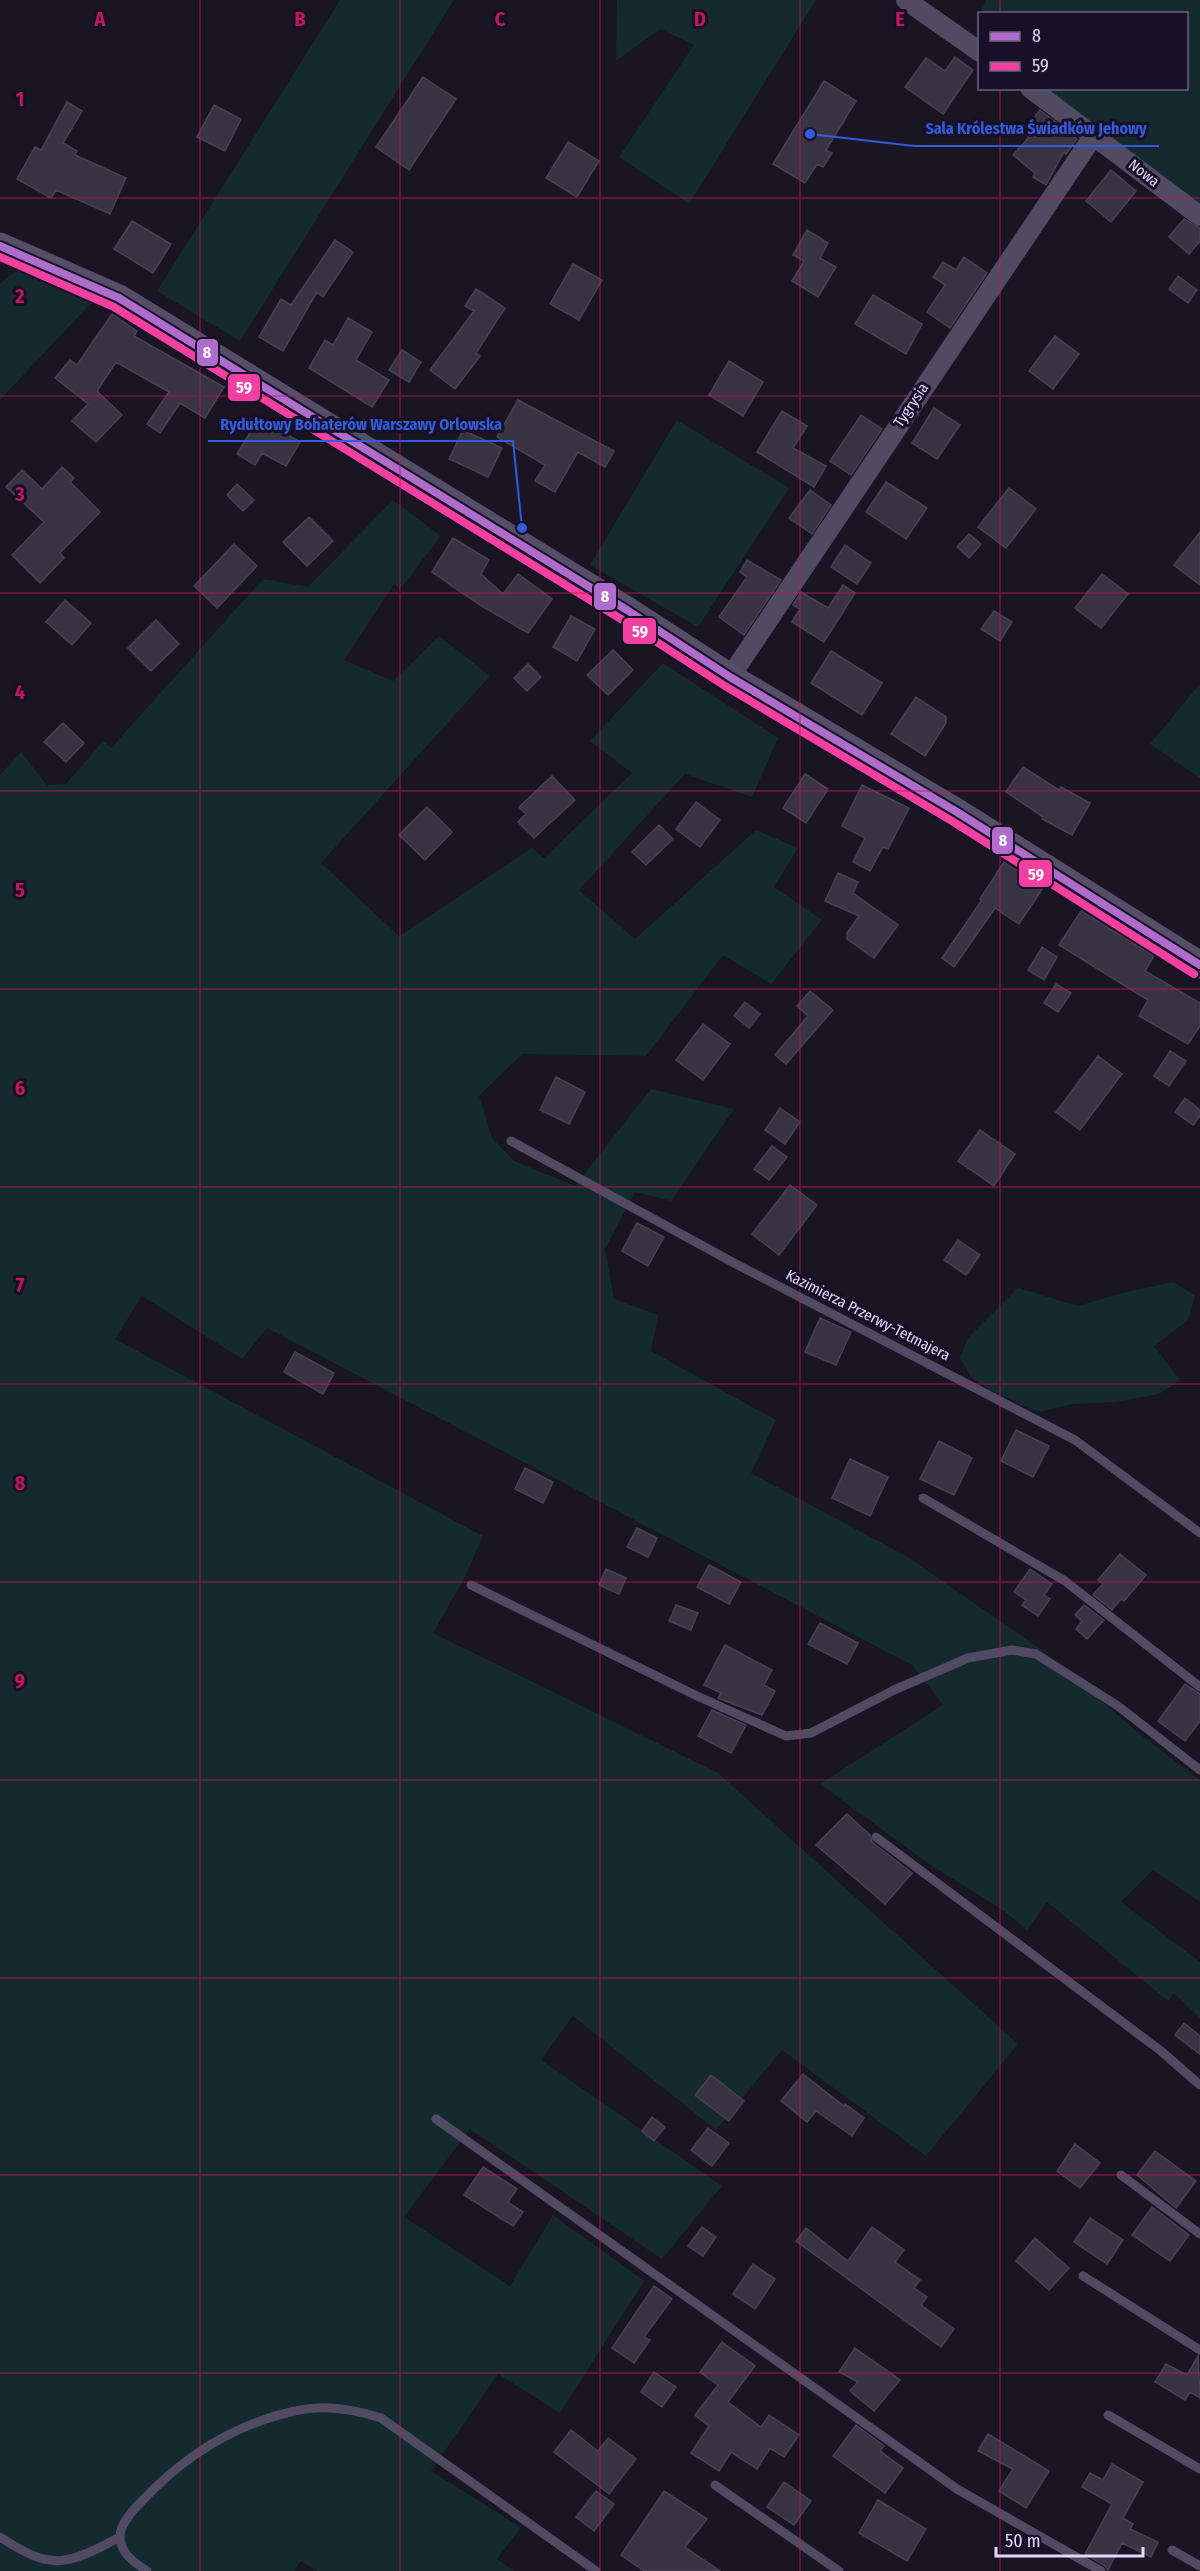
<svg xmlns="http://www.w3.org/2000/svg" width="1200" height="2571" font-family="'Fira Sans Condensed',sans-serif">
	<style>
		.green { fill: #142a2f }
		.building { fill: #393344; stroke: #484155; stroke-width: 1.5 }
		.lines { fill: none; stroke-linecap: round; stroke-linejoin: round }
		.lane { stroke: #504b63; stroke-width: 9 }
		.street { stroke: #504b63; stroke-width: 20 }
		.secondary { stroke: #544e68; stroke-width: 27 }
		.bus-1-casing { stroke: #181027; stroke-width: 12 }
		.bus-2-casing { stroke: #181027; stroke-width: 12 }
		.bus-1 { stroke: #b06ccc; stroke-width: 8 }
		.bus-2 { stroke: #f240a1; stroke-width: 8 }
		.grid { fill: none; stroke: #c2185b; stroke-width: 1.5; stroke-opacity: 0.55 }
		.labels { text-anchor: middle; dominant-baseline: central; stroke-width: 6; stroke-linejoin: round; paint-order: stroke }
		.street-label { font-size: 15px; fill: #e3d7fe; stroke: #181027 }
		.grid-label { font-size: 20px; text-anchor: middle; font-weight: bold; fill: #c2185b; stroke: #181027; stroke-width: 6; stroke-linejoin: round; paint-order: stroke }
		.leader { fill: none; stroke: #315cdc; stroke-width: 2 }
		.callout-dot { fill: #315cdc; stroke: #181027; stroke-width: 2 }
		.callout-label { font-size: 16px; text-anchor: middle; font-weight: bold; fill: #315cdc; stroke: #181027; stroke-width: 6; stroke-linejoin: round; paint-order: stroke }
		.line-badge { stroke: #181027; stroke-width: 2 }
		.badge-label { font-size: 16px; text-anchor: middle; font-weight: bold; fill: #fff }
	</style>
	<rect width="100%" height="100%" fill="#191522"/>
	<path class="green" d="M340,0H454L240,341L157,291Z
		M617,0H816L689,204L619,157L694,45L660,29L616,61Z
		M986,0H1200V209L1040,89L1186,88V14H980Z
		M20,267L119,298L92,302L0,400V284Z
		M677,420L789,488L698,627L590,565Z
		M393,500L441,536L400,589L394,584L344,660L393,681L439,636L490,676L321,863L399,936L532,848L544,858L632,773L590,741L663,663L778,738L752,797L685,774L579,890L635,939L756,830L798,848L774,887L822,920L771,984L723,955L646,1056L522,1054L479,1096L492,1138L514,1161L575,1186L651,1089L734,1109L671,1201L635,1192L605,1249L614,1299L658,1315L651,1351L776,1420L751,1473L906,1556L1039,1648L1141,1735L1200,1780V1902L1153,1870L1121,1902L1200,1962V2018L1174,1993L1168,2001L1047,1902L1027,1930L1004,1911L929,1864L820,1784L943,1705L912,1665L267,1328L242,1359L142,1296L115,1339L483,1536L464,1579L433,1633L718,1773L1018,2044L926,2156L782,2050L716,2130L573,2016L541,2060L722,2186L662,2259L470,2129L404,2217L510,2286L553,2215L644,2281L560,2413L498,2374L431,2471L521,2527L497,2559L514,2571H318L301,2561L294,2571H0V775L21,752L47,785L66,784L103,741L111,748L263,579L308,587Z
		M1200,684V778L1150,744Z
		M1174,1282L1195,1296L1188,1320L1154,1346L1180,1380L1159,1394L1116,1402L1073,1404L1038,1412L988,1389L971,1377L960,1358L968,1338L1018,1288L1078,1306L1129,1291Z"/>
	<path class="building" d="M955,57L973,70L943,114L905,87L926,58L945,71Z
		M423,77L456,99L409,170L376,147Z
		M824,81L856,101L826,150L832,153L823,167L817,164L805,183L773,164Z
		M67,102L82,111L63,143L77,151L75,155L126,178L110,214L56,190L51,198L17,179L35,147L41,150Z
		M214,105L241,119L225,151L197,137Z
		M1040,110L1077,139L1066,154L1064,152L1046,185L1033,177L1035,173L1013,155L1029,137L1022,132Z
		M568,142L599,161L577,197L546,178Z
		M1111,170L1136,191L1111,222L1086,201Z
		M1184,219L1200,228V241L1189,254L1169,237Z
		M132,221L171,244L153,273L114,249Z
		M807,230L828,243L820,258L836,267L818,297L792,281L804,261L793,255Z
		M335,240L353,252L323,297L317,292L283,351L259,337L281,299L291,305Z
		M964,257L987,273L950,328L927,312L945,285L933,277L943,262L956,270Z
		M573,264L602,280L579,320L550,304Z
		M1178,276L1197,290L1188,303L1169,289Z
		M476,289L505,308L476,353L480,356L455,389L430,370L474,311L465,306Z
		M873,295L922,324L906,354L855,324Z
		M112,314L137,331L134,336L224,387L205,418L180,403L160,433L147,424L169,392L116,362L97,391L122,415L96,442L72,421L88,404L55,378L70,360L77,365Z
		M348,318L372,332L356,360L389,380L372,407L309,368L325,340L333,345Z
		M1055,336L1079,354L1053,389L1029,371Z
		M402,350L421,362L409,382L389,370Z
		M729,361L763,382L743,416L709,395Z
		M518,400L614,451L605,467L578,452L555,492L535,481L545,465L497,437Z
		M934,408L960,425L937,459L912,443Z
		M782,411L807,426L793,448L826,466L814,487L757,452Z
		M861,415L882,429L851,475L830,461Z
		M259,418L300,442L286,466L262,453L255,465L237,454Z
		M463,430L502,448L488,477L449,459Z
		M62,467L74,478L70,482L100,512L60,553L64,558L40,583L12,555L44,522L6,487L22,470L42,489Z
		M886,482L927,508L906,539L866,512Z
		M237,484L254,500L243,511L227,495Z
		M1009,488L1036,509L1006,548L978,527Z
		M810,490L831,505L812,534L789,518Z
		M309,517L333,541L307,566L283,542Z
		M1200,532V585L1174,565Z
		M969,534L981,544L969,558L957,547Z
		M453,538L489,560L481,574L503,594L518,574L552,599L528,633L480,605L432,572Z
		M234,544L257,566L217,608L194,586Z
		M845,545L871,563L857,584L831,567Z
		M747,560L781,580L744,635L719,617L747,577L740,572Z
		M1102,574L1128,594L1101,628L1075,608Z
		M843,585L855,593L824,642L792,622L800,609L793,605L801,592L828,608Z
		M65,600L91,623L72,645L46,622Z
		M994,611L1012,622L1000,641L981,629Z
		M571,616L595,629L577,661L553,647Z
		M156,620L179,644L151,671L128,648Z
		M613,650L633,670L608,695L587,675Z
		M831,651L882,683L862,715L811,683Z
		M528,664L541,677L527,691L514,678Z
		M916,697L946,717V723L925,756L891,734Z
		M63,723L84,743L66,762L44,742Z
		M1023,767L1059,790L1061,787L1090,803L1072,835L1042,819L1043,817L1006,792Z
		M805,774L828,789L806,823L783,808Z
		M552,776L575,800L534,838L518,822L526,814L519,807Z
		M862,785L909,808L888,849L883,847L870,871L853,862L865,838L842,826Z
		M696,802L720,820L700,847L676,829Z
		M427,807L452,832L425,860L399,835Z
		M659,825L673,839L646,865L632,852Z
		M1004,862L1043,888L1019,924L995,908L954,967L942,958L982,900L980,899Z
		M838,873L858,882L853,893L898,925L874,958L847,939V933L859,916L825,901Z
		M1081,911L1154,956L1145,971L1200,1003V1026L1188,1044L1139,1016L1148,1000L1059,945Z
		M1042,947L1057,957L1044,980L1028,970Z
		M1056,984L1071,993L1058,1012L1044,1003Z
		M810,991L833,1010L786,1064L775,1055L808,1016L797,1006Z
		M745,1002L760,1014L749,1028L734,1016Z
		M703,1024L730,1044L703,1080L676,1060Z
		M1170,1051L1186,1061L1169,1086L1154,1076Z
		M1098,1056L1122,1074L1080,1130L1056,1112Z
		M556,1077L585,1092L569,1124L540,1110Z
		M1185,1098L1200,1110V1116L1193,1125L1175,1112Z
		M780,1108L800,1122L785,1144L765,1130Z
		M980,1130L1015,1154L994,1186L958,1161Z
		M772,1146L787,1157L769,1180L754,1169Z
		M790,1185L817,1205L779,1255L752,1234Z
		M637,1223L664,1237L648,1266L622,1251Z
		M958,1240L980,1255L966,1275L944,1260Z
		M820,1318L851,1332L836,1365L805,1352Z
		M295,1352L334,1373L323,1394L284,1372Z
		M1016,1430L1049,1446L1033,1477L1001,1461Z
		M939,1441L972,1458L954,1495L920,1479Z
		M850,1459L888,1477L870,1516L832,1498Z
		M525,1468L553,1482L543,1503L515,1489Z
		M637,1528L657,1538L648,1557L627,1547Z
		M1120,1554L1146,1575L1124,1601L1121,1599L1112,1610L1093,1595L1103,1584L1098,1580Z
		M709,1565L741,1582L729,1604L697,1587Z
		M606,1569L626,1578L619,1594L599,1585Z
		M1030,1569L1052,1584L1044,1595L1050,1599L1038,1616L1022,1605L1026,1600L1014,1592Z
		M676,1605L698,1613L691,1630L669,1621Z
		M1084,1605L1104,1620L1087,1639L1076,1629L1082,1621L1075,1615Z
		M820,1623L858,1643L847,1664L808,1644Z
		M725,1645L772,1670L764,1685L775,1691L762,1715L718,1698L721,1693L704,1685Z
		M1185,1684L1200,1694V1721L1185,1741L1158,1721Z
		M712,1710L746,1725L731,1753L698,1736Z
		M847,1814L870,1835L872,1842L912,1873L885,1904L816,1845Z
		M1184,2023L1200,2036V2054L1175,2035Z
		M803,2074L844,2106L845,2104L864,2118L852,2136L816,2111L807,2122L781,2101Z
		M711,2075L744,2101L729,2121L695,2095Z
		M652,2117L665,2127L654,2141L642,2131Z
		M708,2128L729,2143L712,2166L691,2150Z
		M1075,2144L1100,2163L1080,2188L1057,2171Z
		M1155,2151L1196,2181L1176,2208L1137,2175Z
		M483,2167L517,2189L508,2202L523,2212L513,2226L464,2195Z
		M1152,2207L1189,2235L1170,2261L1132,2235Z
		M1090,2218L1123,2240L1107,2264L1074,2242Z
		M702,2227L716,2237L703,2256L688,2246Z
		M872,2227L904,2250L895,2262L920,2280L914,2288L927,2297L921,2305L954,2329L941,2347L796,2241L806,2228L848,2261Z
		M1035,2238L1069,2268L1049,2290L1016,2261Z
		M753,2264L775,2279L755,2309L733,2294Z
		M654,2286L672,2299L644,2337L650,2340L634,2363L612,2348Z
		M722,2342L755,2366L728,2402L761,2427L769,2415L799,2435L784,2457L770,2448L757,2469L731,2452L719,2471L691,2453L709,2426L695,2415L718,2385L700,2372Z
		M855,2348L900,2380L874,2411L850,2391L858,2382L839,2372Z
		M1198,2356L1200,2398L1190,2392L1185,2400L1155,2382L1166,2364L1187,2375Z
		M654,2372L676,2387L662,2407L641,2392Z
		M856,2425L884,2446L880,2451L903,2468L885,2493L833,2456Z
		M571,2430L598,2451L608,2438L636,2459L609,2494L554,2452Z
		M988,2434L1049,2471L1026,2508L999,2491L1013,2469L978,2451Z
		M1112,2464L1143,2482L1123,2518L1133,2524L1130,2529L1158,2542L1151,2557L1122,2543L1108,2570L1104,2565L1085,2554L1112,2504L1082,2487L1090,2473L1103,2480Z
		M784,2482L811,2501L794,2525L767,2507Z
		M596,2491L614,2504L594,2531L576,2517Z
		M664,2491L707,2519L685,2547L720,2571H644L621,2555Z
		M878,2500L926,2529L907,2561L859,2533Z"/>
	<g class="lines">
		<path class="lane" d="M511,1141L734,1263L1075,1440L1200,1533
			M923,1498L1065,1581L1200,1687
			M471,1585L697,1696L786,1736L811,1733L894,1690L968,1658L1012,1650L1036,1654L1118,1706L1200,1770
			M876,1837L1161,2051L1200,2085
			M436,2119L957,2489L1101,2571
			M1121,2175L1200,2234
			M1083,2276L1200,2350
			M1108,2415L1200,2469
			M715,2485L839,2571
			M0,2537C52,2571 65,2566 120,2537
			M1172,2550L1200,2566
			M147,2571C135,2563 120,2553 120,2537C120,2524 132,2511 141,2502C183,2457 235,2424 295,2411C323,2404 354,2409 381,2418L596,2571"/>
		<path class="street" d="M906,0L980,52
			M1030,88L1200,216
			M730,677L1094,135"/>
		<path class="secondary" d="M0,246L119,298L627,610L730,677L957,812L1200,965"/>
		<defs>
			<path id="bus-1" d="M0,246L119,298L627,610L730,677L957,812L1200,965"/>
			<path id="bus-2" d="M0,257L114,307L621,619L725,686L952,821L1194,974"/>
		</defs>
		<use href="#bus-1" class="bus-1-casing"/>
		<use href="#bus-2" class="bus-2-casing"/>
		<use href="#bus-1" class="bus-1"/>
		<use href="#bus-2" class="bus-2"/>
	</g>
	<path class="grid" d="M200,0V2571M400,0V2571M600,0V2571M800,0V2571M1000,0V14M1000,88V2571M0,198H1200M0,396H1200M0,593H1200M0,791H1200M0,989H1200M0,1187H1200M0,1384H1200M0,1582H1200M0,1780H1200M0,1978H1200M0,2175H1200M0,2373H1200"/>
	<g class="labels">
		<g class="street-label">
			<text transform="translate(1144 173) rotate(38)">Nowa</text>
			<text transform="translate(911 405) rotate(-56)">Tygrysia</text>
			<text transform="translate(868 1315) rotate(27)">Kazimierza Przerwy-Tetmajera</text>
		</g>
	</g>
	<g class="grid-label">
		<text x="100" y="26">A</text>
		<text x="300" y="26">B</text>
		<text x="500" y="26">C</text>
		<text x="700" y="26">D</text>
		<text x="900" y="26">E</text>
		<text x="20" y="106">1</text>
		<text x="20" y="303">2</text>
		<text x="20" y="501">3</text>
		<text x="20" y="699">4</text>
		<text x="20" y="897">5</text>
		<text x="20" y="1095">6</text>
		<text x="20" y="1292">7</text>
		<text x="20" y="1490">8</text>
		<text x="20" y="1688">9</text>
	</g>
	<path class="leader" d="M810 134L914 146H1159M522 528L513 441H208"/>
	<g class="callout-dot">
		<circle cx="810" cy="134" r="6"/>
		<circle cx="522" cy="528" r="6"/>
	</g>
	<g class="callout-label">
		<text x="1036" y="134">Sala Królestwa Świadków Jehowy</text>
		<text x="361" y="430">Rydułtowy Bohaterów Warszawy Orlowska</text>
	</g>
	<g class="line-badge">
		<rect x="196" y="338" width="23" height="29" rx="6" fill="#b06ccc"/>
		<rect x="227" y="373" width="34" height="29" rx="6" fill="#f240a1"/>
		<rect x="593" y="582" width="24" height="29" rx="6" fill="#b06ccc"/>
		<rect x="622" y="617" width="35" height="28" rx="6" fill="#f240a1"/>
		<rect x="991" y="826" width="23" height="29" rx="6" fill="#b06ccc"/>
		<rect x="1018" y="859" width="35" height="29" rx="6" fill="#f240a1"/>
	</g>
	<g class="badge-label">
		<text x="207" y="358">8</text>
		<text x="244" y="393">59</text>
		<text x="605" y="602">8</text>
		<text x="640" y="637">59</text>
		<text x="1003" y="846">8</text>
		<text x="1036" y="880">59</text>
	</g>
	<rect x="978" y="12" width="210" height="78" fill="#181027" stroke="#69607d" stroke-width="1.5"/>
	<rect x="990" y="32" width="30" height="9" fill="#b06ccc" stroke="#69607d" stroke-width="1.5"/>
	<text x="1032" y="42" font-size="18" fill="#e3d7fe">8</text>
	<rect x="990" y="62" width="30" height="9" fill="#f240a1" stroke="#69607d" stroke-width="1.5"/>
	<text x="1032" y="72" font-size="18" fill="#e3d7fe">59</text>
	<path d="M996 2547v9h147v-9" fill="none" stroke="#e3d7fe" stroke-width="3"/>
	<text x="1005" y="2547" font-size="18" fill="#e3d7fe" stroke="#181027" stroke-width="4.5" paint-order="stroke">50 m</text>
</svg>
